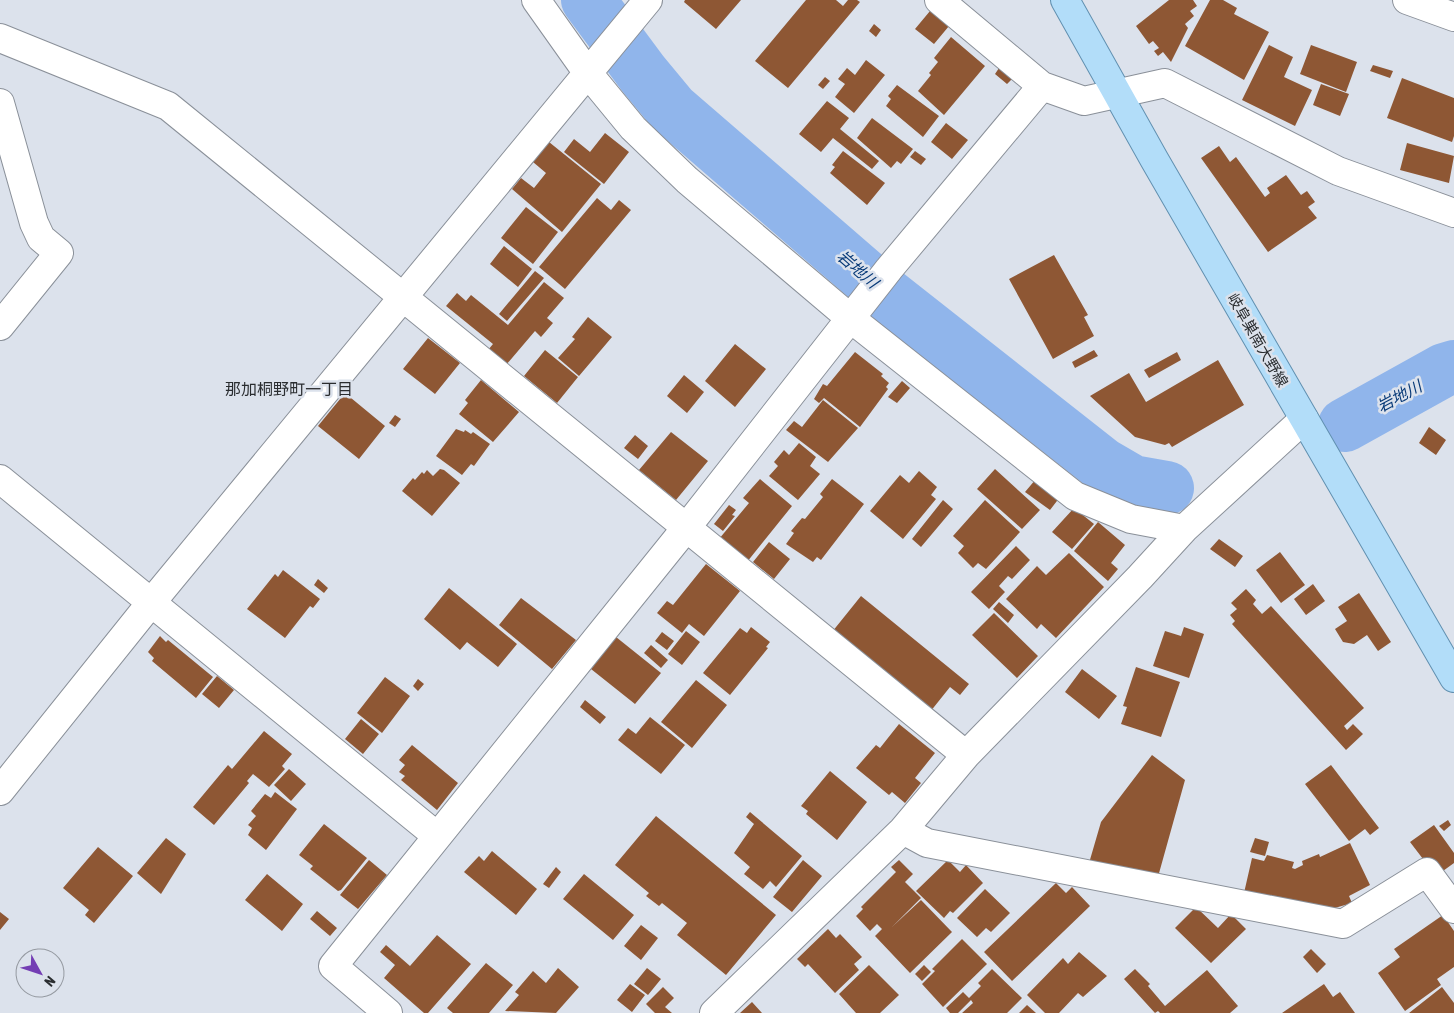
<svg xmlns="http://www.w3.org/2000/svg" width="1454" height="1013" font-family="'Asap Condensed','Noto Sans JP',sans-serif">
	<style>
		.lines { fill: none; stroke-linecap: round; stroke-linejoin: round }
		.river { stroke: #90b5eb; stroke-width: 54 }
		.building { fill: #8e5734 }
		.minor-casing { stroke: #8a9099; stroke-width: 30 }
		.major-casing { stroke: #6190b0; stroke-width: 30 }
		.minor { stroke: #fff; stroke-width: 28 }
		.major { stroke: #b2ddf9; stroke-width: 28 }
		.labels { text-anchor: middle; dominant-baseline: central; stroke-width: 5; stroke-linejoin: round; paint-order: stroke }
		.street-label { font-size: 15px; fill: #2a2d30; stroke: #dce2ec }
		.water-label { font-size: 16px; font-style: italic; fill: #083a78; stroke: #dce2ec }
		.neighbourhood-label { font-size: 16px; fill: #2a2d30; stroke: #dce2ec }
	</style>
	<rect width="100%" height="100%" fill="#dce2ec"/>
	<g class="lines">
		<path class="river" d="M588,0L643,74L672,109L886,294L1102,464L1133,482L1167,488
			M1345,425L1444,370L1454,367"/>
	</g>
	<path class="building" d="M685,0H741L716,29L684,2Z
		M806,0H836L843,6L848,0H857L860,2L788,88L755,61Z
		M1169,0H1193L1197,6L1190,11L1194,16L1185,24L1188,28L1171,62L1163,52L1158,56L1154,51L1159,48L1153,41L1149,44L1136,26Z
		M1210,0H1223L1237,8L1234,14L1269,32L1244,80L1185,46Z
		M930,11L949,26L934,44L915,29Z
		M874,24L881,30L876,37L869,31Z
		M951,37L985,66L944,115L918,91L931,75L929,73L938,62L934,58Z
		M1269,45L1293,57L1284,77L1312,90L1295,126L1242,100Z
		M1311,45L1357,62L1346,92L1300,74Z
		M866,60L885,75L854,113L835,97L845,84L838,79L847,68L855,75Z
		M1373,65L1393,71L1390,78L1370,71Z
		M999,68L1012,79L1007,84L995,74Z
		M825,77L830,81L823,89L818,85Z
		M1402,78L1454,98V136L1452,142L1387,118Z
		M1321,84L1349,94L1340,116L1313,105Z
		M897,85L939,116L923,137L886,106L891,99L888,96Z
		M827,101L849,118L840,129L879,161L872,169L833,138L821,152L799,134Z
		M872,118L913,149L901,164L897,161L891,168L857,138Z
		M946,123L968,140L952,159L931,142Z
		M605,133L629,152L604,184L564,152L574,139L590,152Z
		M549,142L601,184L562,232L512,189L521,178L534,188L546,173L533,162Z
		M1407,143L1454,156L1449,183L1400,170Z
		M1219,146L1230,162L1236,157L1265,197L1270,193L1267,188L1286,175L1301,195L1307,191L1315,202L1308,207L1317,218L1268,252L1201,158Z
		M843,151L885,183L867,205L830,173L835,167L832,165Z
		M915,151L926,159L921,165L910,157Z
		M597,198L611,210L619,200L631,210L565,289L539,267Z
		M526,207L558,232L533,264L501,238Z
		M504,246L532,269L518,287L490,264Z
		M1054,255L1088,315L1084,317L1094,336L1053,359L1009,279Z
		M535,271L544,278L507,321L499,314Z
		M544,282L564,298L547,318L553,323L541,337L535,331L506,365L488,350L493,344L446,306L457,293L466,301L471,295L508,325Z
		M588,317L612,337L579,376L558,358L575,339L572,337Z
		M428,338L460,363L435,394L403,369Z
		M735,344L766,369L735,407L705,381Z
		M545,350L578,377L557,403L524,376Z
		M1094,350L1098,356L1075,368L1072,362Z
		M855,352L883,374L881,376L889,383L886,387L888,389L860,427L824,398L819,403L814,399L823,384L827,386Z
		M1177,352L1181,360L1149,378L1144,370Z
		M1218,360L1244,405L1172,447L1169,443L1165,445L1135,437L1090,396L1129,373L1146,402Z
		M684,375L704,392L687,413L667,396Z
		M481,380L519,412L493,442L459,414L468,403L465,400Z
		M902,381L910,388L897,403L888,397Z
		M345,393L385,426L359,459L318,426Z
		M823,400L858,428L828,462L786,430L794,421L802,427Z
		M395,415L401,419L395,427L389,423Z
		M1429,427L1446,440L1436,455L1419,443Z
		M456,429L464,432L465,430L471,434L473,432L490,444L474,466L471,464L462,475L436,456Z
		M671,432L708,461L676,500L639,470Z
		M635,435L648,446L638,459L624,448Z
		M799,443L816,457L810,466L820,474L798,500L769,476L778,466L774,462L784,450L789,455Z
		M440,469L444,470L460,483L432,516L402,491L413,478L415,480L422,472L424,474L427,470L433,476Z
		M995,469L1040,510L1022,529L977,489Z
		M919,471L937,487L931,495L936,499L903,539L870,511L900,475L909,483Z
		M760,479L792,506L747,562L719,539L749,503L743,498Z
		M832,479L864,504L821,560L817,557L813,562L786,544L794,533L791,531L802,518L805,519L823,497L820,494Z
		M1036,479L1060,497L1050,510L1025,492Z
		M943,500L953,509L921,547L912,539Z
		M985,500L1020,532L986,569L978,563L973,568L958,553L964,546L953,536Z
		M729,505L736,510L732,515L735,516L723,531L714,524Z
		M1074,508L1094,524L1072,549L1052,532Z
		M1098,522L1125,545L1111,563L1118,569L1108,581L1074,551Z
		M1219,539L1243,556L1235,567L1210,549Z
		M769,542L790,559L774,579L753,562Z
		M1016,546L1030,560L1012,579L1008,576L999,586L1005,592L989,609L971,592Z
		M1280,552L1305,585L1281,603L1256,570Z
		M1069,553L1104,587L1056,638L1041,624L1037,629L1006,599L1037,566L1046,575Z
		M706,564L740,591L704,636L689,624L682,633L657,613L667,601L673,605Z
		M283,570L320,599L313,608L310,606L285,638L247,609L275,574L278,577Z
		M318,579L328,588L324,593L314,585Z
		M1313,584L1325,601L1306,615L1294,599Z
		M449,588L517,644L498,667L467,642L460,650L424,619Z
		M1246,589L1256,600L1253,604L1262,614L1271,606L1364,708L1344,726L1347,730L1353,724L1363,734L1346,750L1232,624L1235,621L1230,615L1237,609L1231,603Z
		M1359,593L1391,642L1378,651L1367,635L1354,644L1343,642L1335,629L1347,621L1338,607Z
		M861,596L969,684L960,695L950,687L930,712L832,632Z
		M521,598L576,640L552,669L499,625Z
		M999,602L1014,615L1008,623L993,609Z
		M994,613L1038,656L1017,678L972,635Z
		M751,627L770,642L766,647L768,648L730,695L703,673L740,628L747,633Z
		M1184,627L1204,634L1189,678L1153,666L1165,631L1181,636Z
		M686,631L700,642L682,665L668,654Z
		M662,632L674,641L667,650L655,641Z
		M160,636L166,642L168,640L213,677L196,698L152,661L154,658L148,652Z
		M616,637L661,673L635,704L591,669Z
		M651,645L668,660L661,668L644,653Z
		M1136,667L1180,682L1161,737L1121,724L1127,707L1123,706Z
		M1082,669L1117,696L1099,719L1065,692Z
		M217,676L234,690L219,708L202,694Z
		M385,677L410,696L382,733L357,713Z
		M418,679L424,684L418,691L413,686Z
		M696,680L727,705L692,748L661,722Z
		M585,700L606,717L600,724L580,707Z
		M650,717L685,745L661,774L618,740L628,728L636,734Z
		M361,719L379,734L363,754L345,739Z
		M899,724L935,753L915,778L921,783L905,803L892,792L889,795L856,768L876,745L880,748Z
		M264,731L292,754L282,766L285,769L269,787L253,774L247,781L249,783L214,825L193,807L228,765L232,769Z
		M412,745L458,783L437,810L401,780L405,776L399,772L405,765L399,760Z
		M1152,755L1185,780L1156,884L1087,870L1101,822Z
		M1331,765L1379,828L1370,835L1365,829L1349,841L1305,784Z
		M289,769L306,784L291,801L274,785Z
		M830,771L867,802L837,840L806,814L808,811L801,806Z
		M275,792L297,809L266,850L248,835L252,828L248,825L256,816L251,811L265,794L271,798Z
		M750,812L802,856L776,887L770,881L763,889L744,874L750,867L734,853L754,824L746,817Z
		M656,816L776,915L726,975L677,935L687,923L662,903L659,906L646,896L649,893L615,865Z
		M1448,820L1451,825L1444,831L1439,826Z
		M324,824L367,858L341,890L338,891L310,869L313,866L299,855Z
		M1434,825L1454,853V863L1436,876L1410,842Z
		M166,838L186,854L161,894L137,873Z
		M1255,838L1269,842L1265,856L1250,852Z
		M1350,843L1370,885L1349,896L1352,903L1314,914L1244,893L1252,858L1264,861L1267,855L1294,862L1292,868L1295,869L1303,865L1302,861L1319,854L1320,857Z
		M98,847L133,876L94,923L85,915L89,910L63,888Z
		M492,851L537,889L516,915L464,872L479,856L484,861Z
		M369,860L387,875L358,909L340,895Z
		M803,860L822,876L792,912L773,897Z
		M899,860L913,874L905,882L921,898L892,927L921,900L952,932L910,973L875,936L882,929L877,924L870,931L856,916L863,909L861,907L896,872L891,867Z
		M948,860L960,872L966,865L983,883L953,913L950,911L944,918L916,891Z
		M556,867L561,872L549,888L543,884Z
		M267,874L303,904L282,931L245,900Z
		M584,874L634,915L613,940L563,899Z
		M1056,883L1066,893L1072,887L1090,906L1012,981L984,952Z
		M985,889L1010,913L991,932L986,928L977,937L957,918Z
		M1196,907L1218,928L1231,914L1246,929L1211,963L1175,928Z
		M317,911L337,928L330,936L310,919Z
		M0,912L9,919L0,930Z
		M1443,915L1454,931V967L1437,979L1441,985L1405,1011L1378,973L1400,957L1394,949Z
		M641,925L658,938L641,960L624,946Z
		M828,929L836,938L840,934L862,957L854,964L859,970L835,993L808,964L805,967L797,959Z
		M437,935L471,964L428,1013H424L384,978L395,965L380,952L386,945L410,966Z
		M962,939L987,964L943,1007L922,984L935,971L932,969Z
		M1311,949L1326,964L1317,973L1303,957Z
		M1079,952L1107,976L1083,997L1078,993L1059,1013H1045L1027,995L1063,958L1068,964Z
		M486,963L513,985L489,1013H453L447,1008Z
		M869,965L899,995L880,1013H856L839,994Z
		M924,965L931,972L922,981L915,974Z
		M558,968L579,987L556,1013L505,1011L519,995L515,992L533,971L546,983Z
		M647,968L661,979L648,995L634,984Z
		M992,969L1022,998L1007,1013H962L973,1003L971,1000L958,1013H950L946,1008L963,992L969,998L981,986L978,983Z
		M1135,969L1150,984L1148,986L1165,1006L1207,970L1238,1006L1230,1013H1160L1158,1011L1155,1013L1124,979Z
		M630,984L645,995L632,1012L617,1000Z
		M1324,984L1333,997L1340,992L1355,1013H1282Z
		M663,987L674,998L665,1007L672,1013H655L646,1004Z
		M1442,987L1454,1003V1013H1409Z
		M752,1002L762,1013H740Z
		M1027,1005L1036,1013H1019Z"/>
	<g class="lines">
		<defs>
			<path id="minor" d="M536,0L587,72L633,128L687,180L850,318L1075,496L1131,519L1184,529
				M939,0L1042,86L1084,101L1165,83L1338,171L1454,213
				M1407,0L1454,17
				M0,38L168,106L966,755
				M0,103L34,223L41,238L59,253L0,326
				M0,479L437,836
				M0,791L150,604L648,0
				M903,830L927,843L1343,924L1427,872L1454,909
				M388,1013L333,966L686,528L889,269L1042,86
				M714,1013L903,830L966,755L1140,577L1184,529L1304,419"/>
			<path id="major" d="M1065,0L1154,159L1454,678"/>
		</defs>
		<use href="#minor" class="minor-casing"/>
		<use href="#major" class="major-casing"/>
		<use href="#minor" class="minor"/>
		<use href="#major" class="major"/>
	</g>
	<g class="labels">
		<g class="street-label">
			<text transform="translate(1258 340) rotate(60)">岐阜巣南大野線</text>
		</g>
		<g class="water-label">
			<text transform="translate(858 269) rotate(41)">岩地川</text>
			<text transform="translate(1399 396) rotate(-28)">岩地川</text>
		</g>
		<g class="neighbourhood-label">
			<text x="289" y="389">那加桐野町一丁目</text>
		</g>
	</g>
	<g transform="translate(40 973) rotate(130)"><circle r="24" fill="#dce2ec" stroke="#959aa1"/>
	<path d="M0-4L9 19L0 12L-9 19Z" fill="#743eb4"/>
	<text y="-8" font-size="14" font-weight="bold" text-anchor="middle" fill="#2a2d30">N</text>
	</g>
</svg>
